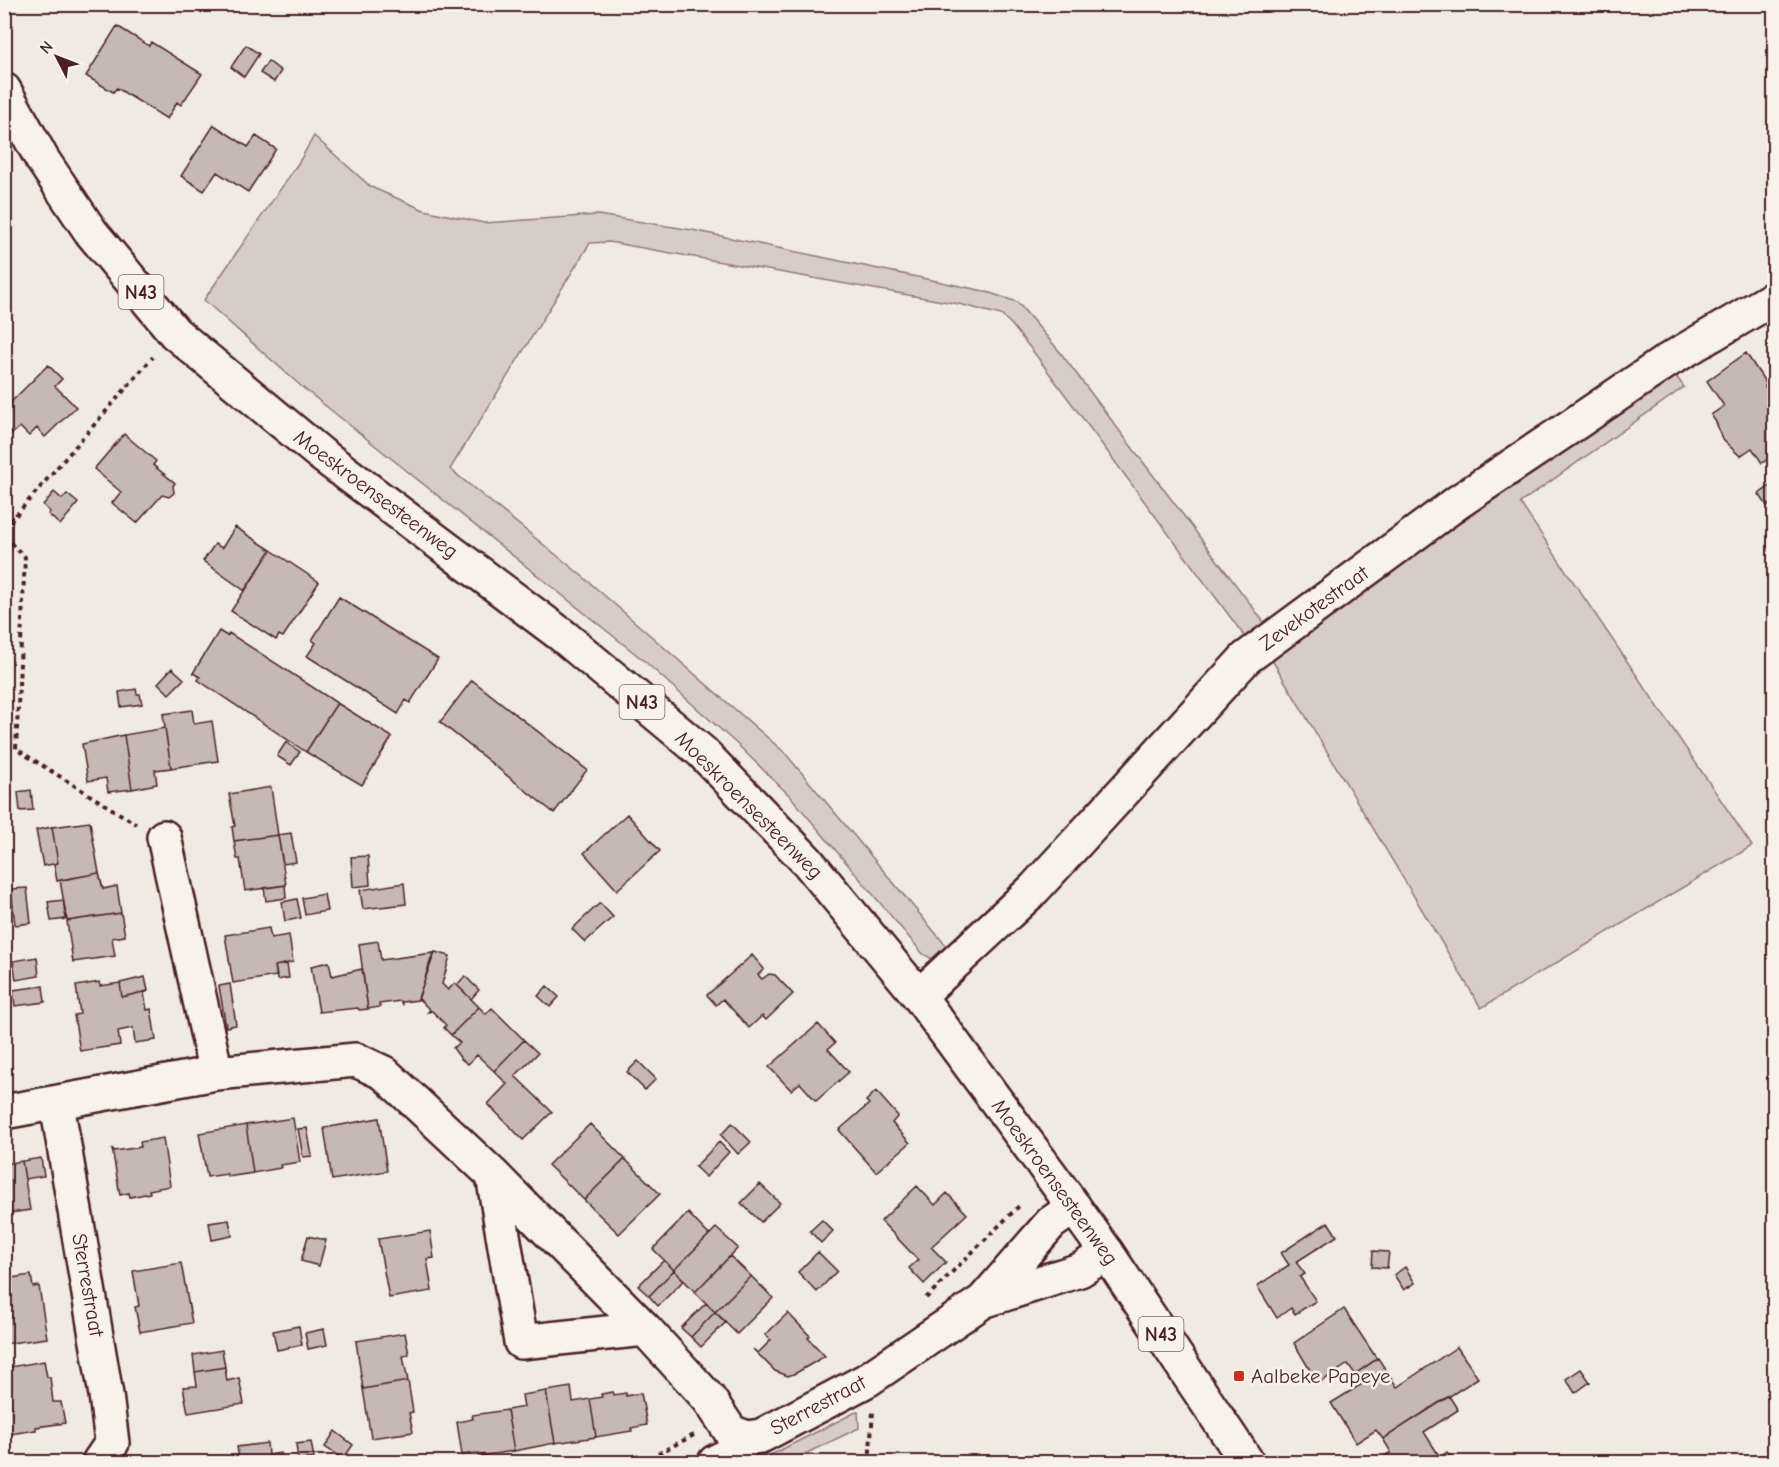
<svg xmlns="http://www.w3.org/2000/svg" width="1779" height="1467" font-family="'Comic Neue',sans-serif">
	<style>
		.green { fill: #d8cdc6; stroke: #917678; stroke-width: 1.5 }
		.building { fill: #c6b8b3; stroke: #4a1f2b; stroke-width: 1.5 }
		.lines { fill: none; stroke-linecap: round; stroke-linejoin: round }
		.minor-casing { stroke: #4a1f2b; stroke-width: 38 }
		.major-casing { stroke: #4a1f2b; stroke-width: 38 }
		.path { stroke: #4a1f2b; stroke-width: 4; stroke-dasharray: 4.5 4.5; stroke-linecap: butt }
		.minor { stroke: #f7f3e8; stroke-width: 33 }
		.major { stroke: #f7f3e8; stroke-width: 33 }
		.poi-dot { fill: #c8321e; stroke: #f7f3e8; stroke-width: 2 }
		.labels { text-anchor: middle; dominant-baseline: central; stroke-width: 5; stroke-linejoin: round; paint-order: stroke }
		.shield { fill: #f7f3e8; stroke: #7e5f64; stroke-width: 1.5 }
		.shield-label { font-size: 20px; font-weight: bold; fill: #4a1f2b }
		.street-label { font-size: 21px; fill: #4a1f2b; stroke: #f7f3e8 }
		.poi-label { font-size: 21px; fill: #4a1f2b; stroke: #f7f3e8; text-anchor: start }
	</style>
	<rect width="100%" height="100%" fill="#f0ebe0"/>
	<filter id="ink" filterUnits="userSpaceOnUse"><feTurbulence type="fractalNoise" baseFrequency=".0167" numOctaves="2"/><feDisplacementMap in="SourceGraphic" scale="12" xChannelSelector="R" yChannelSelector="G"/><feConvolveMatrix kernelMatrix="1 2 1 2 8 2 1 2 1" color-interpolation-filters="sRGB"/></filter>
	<g filter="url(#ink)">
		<path class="green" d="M314,136L371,187L424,210L484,223L598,215L692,230L984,291L1017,302L1060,352L1267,626L1248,641L1032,350L1011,324L1001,315L959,304L609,242L590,243L450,469L581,575L785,753L948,948L936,961L923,954L791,797L739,746L642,659L302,387L204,300L299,162Z
			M1674,373L1684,387L1520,503L1752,846L1481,1008L1269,655Z
			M858,1411L859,1428L788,1462H757Z"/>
		<path class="building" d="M117,26L149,46L151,42L202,74L181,105L177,102L167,119L117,88L113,92L86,76Z
			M246,45L259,54L244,77L231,67Z
			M268,61L281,71L274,82L260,73Z
			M214,125L248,147L256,136L276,149L248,192L217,172L204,191L181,176Z
			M1746,353L1767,385L1765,386L1774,401V455L1762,463L1752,448L1740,456L1722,439L1716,422L1711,415L1724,406L1707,381Z
			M48,365L62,379L55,386L76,407L45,437L37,428L29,436L20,427L12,434L4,425V409Z
			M124,434L156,461L153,465L175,483L173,486L174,493L169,497L162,495L137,523L112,503L121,492L94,469Z
			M1773,484L1774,500L1767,506L1759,494Z
			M54,492L62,499L67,494L78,503L60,525L48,514L50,512L43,505Z
			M235,527L271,550L245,591L203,561L215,544L222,548Z
			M271,550L319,582L283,637L279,635L276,640L231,611Z
			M339,597L438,659L410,703L406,700L398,714L307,656L316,643L312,640Z
			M219,631L227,636L229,633L337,703L306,752L198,680L200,677L193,673Z
			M172,668L184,679L169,694L158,683Z
			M472,680L587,770L554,813L440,722Z
			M136,689L137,694H140L142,704L121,707L119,692Z
			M337,703L392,737L362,785L306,752Z
			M192,710L194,724L212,721L218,761L171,768L163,714Z
			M165,728L171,768L155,770L157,784L132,789L124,735Z
			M124,735L132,789L108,792L106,778L88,781L82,744Z
			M286,742L300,752L291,765L277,756Z
			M271,787L278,835L234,841L232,827L235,826L229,794Z
			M31,790L33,810L20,811L18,792Z
			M627,814L660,851L617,890L584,853Z
			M90,822L99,873L57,881L54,864L58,863L52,827Z
			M52,827L58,863L43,866L36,830Z
			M291,833L296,862L283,864L278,835Z
			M278,835L286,885L245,891L240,859H237L234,841Z
			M368,856L370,885L353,887L351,857Z
			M99,873L103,889L117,886L121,913L67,921L60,880Z
			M404,883L406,904L363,909L360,890Z
			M285,885L286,898L266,901L264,888Z
			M27,888L31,923L15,925L11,889Z
			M324,894L327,911L305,915L302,898Z
			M297,899L301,918L285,921L282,902Z
			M63,900L66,919L51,921L48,902Z
			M600,903L613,917L585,942L572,929Z
			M121,913L125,936L112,938L115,956L73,962L67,921Z
			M269,928L271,938L289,935L293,962L275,966L277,976L233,983L225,935Z
			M378,941L381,960L433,953L418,1000L402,1002V1004L400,1001L379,1004L380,1007L368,1009L359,944Z
			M435,952L450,956L442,984L448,990L455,983L479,1007L451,1035L444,1028L446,1025L432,1011L428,1012L430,1010L418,998Z
			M752,955L764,969L758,975L762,979L769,974L775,975L793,994L766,1020L762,1016L749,1028L723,999L716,1005L707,995Z
			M37,957L39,976L16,980L13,961Z
			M329,962L332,976L362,969L368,1009L359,1010L358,1008L319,1012L311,966Z
			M287,964L289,978L277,980L275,966Z
			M465,976L479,990L471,999L457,985Z
			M145,977L148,991L122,997L120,983Z
			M99,982L100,986L120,983L122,997L148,991L144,993L147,1010L151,1009L156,1040L135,1043L133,1028L118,1031L120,1045L80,1051L74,1015L80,1014L76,986Z
			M230,984L236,1025L226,1027L219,986Z
			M43,986L45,1002L15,1006L13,990Z
			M547,986L559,997L550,1007L538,996Z
			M479,1007L486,1014L492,1008L524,1040L494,1071L477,1055L468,1064L461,1059L453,1048L460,1043L451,1035Z
			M818,1024L835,1043L828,1049L849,1072L816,1101L800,1083L791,1090L769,1067Z
			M524,1040L538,1053L515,1076L552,1112L523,1140L488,1104L507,1084L494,1071Z
			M638,1061L656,1079L645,1090L627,1072Z
			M876,1091L898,1116L892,1123L910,1143L876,1172L839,1130L869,1104L866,1101Z
			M293,1118L300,1162L280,1165L281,1168L253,1173L246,1125Z
			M379,1118L387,1171L332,1180L324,1128Z
			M732,1123L751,1142L738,1154L721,1135Z
			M590,1124L625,1159L584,1200L548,1165Z
			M246,1125L253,1173L227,1177V1174L207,1177L199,1133Z
			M307,1128L312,1156L303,1157L298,1129Z
			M163,1138L170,1186L149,1190L150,1193L130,1197L129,1193L120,1195L112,1148L114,1151L141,1147L140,1142Z
			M719,1142L729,1152L706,1177L695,1167Z
			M41,1158L44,1176L25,1179L22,1161Z
			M625,1159L660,1194L619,1234L584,1200Z
			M22,1161L30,1210L4,1214V1164Z
			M760,1184L780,1203L761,1222L741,1203Z
			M917,1186L935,1205L947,1193L967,1214L931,1247L946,1262L924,1284L909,1268L918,1260L881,1221Z
			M688,1213L709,1235L674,1270L653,1249Z
			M229,1220L232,1236L212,1240L209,1223Z
			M822,1220L833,1231L821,1243L810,1231Z
			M1328,1222L1337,1236L1296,1262L1305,1274L1300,1277L1316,1301L1295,1314L1291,1308L1277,1318L1257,1286L1289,1265L1281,1253Z
			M716,1228L738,1248L695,1292L674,1270Z
			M430,1231L434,1258L427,1259L432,1291L389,1298L378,1239Z
			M308,1236L326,1240L319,1266L301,1261Z
			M1373,1251L1389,1252L1387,1268L1372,1267Z
			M818,1252L837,1271L817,1292L798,1272Z
			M730,1256L751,1276L715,1312L695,1292Z
			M664,1260L674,1270L649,1296L638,1286Z
			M181,1263L192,1323L140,1332L135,1307L139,1306L133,1271Z
			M1405,1267L1415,1283L1404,1290L1394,1275Z
			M674,1270L684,1280L658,1306L649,1296Z
			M31,1275L33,1287L39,1286L47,1338L4,1344V1279Z
			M751,1276L773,1298L737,1334L715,1312Z
			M706,1303L715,1312L691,1337L681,1328Z
			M1344,1309L1377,1359L1355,1374L1348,1364L1318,1384L1294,1343Z
			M715,1312L726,1322L701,1347L691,1337Z
			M788,1313L810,1336L808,1338L825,1356L796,1373L788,1376L775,1371L753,1349L758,1353L771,1340L765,1335Z
			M299,1326L302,1345L277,1350L273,1331Z
			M324,1329L327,1345L308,1349L305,1333Z
			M405,1333L409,1355L403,1356L408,1381L363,1389L356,1341Z
			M1457,1347L1478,1378L1383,1439L1376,1430L1356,1443L1331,1403L1362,1384L1355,1374L1378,1358L1397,1387Z
			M222,1350L225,1367L195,1372L193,1355Z
			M44,1361L47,1377H50L53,1402H61L65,1423L36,1427V1430L10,1434L7,1415H4V1384H6L4,1368Z
			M225,1367L227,1381L239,1378L244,1404L188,1413L183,1387L197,1386L195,1372Z
			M1581,1369L1590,1382L1575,1393L1566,1379Z
			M408,1381L413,1412L409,1413L413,1432L371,1438L363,1389Z
			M571,1387L573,1402L590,1399L596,1437L555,1443L546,1391Z
			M546,1391L555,1443L514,1451L507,1410L524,1407L522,1395Z
			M613,1392V1395L626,1393V1396L641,1393L647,1425L631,1428L632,1431L596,1437L590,1399L602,1397L601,1394Z
			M1449,1396L1458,1410L1424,1432L1440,1457L1432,1462H1375L1391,1452L1383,1439Z
			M507,1410L514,1451L479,1456L478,1453L462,1455L457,1422L473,1419L472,1415Z
			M335,1431L353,1445L343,1459L325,1447Z
			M311,1442L314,1458L298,1460L296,1444Z
			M267,1443L268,1455L280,1453L281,1462H237L236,1460L239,1459L237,1447Z
			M1447,1452L1454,1462H1432L1440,1457Z
			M409,1458L410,1462H383Z"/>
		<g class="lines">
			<defs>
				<path id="minor" d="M164,837L216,1073
					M919,996L1034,889L1246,658L1458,502L1561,433L1667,361L1774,298
					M57,1104L106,1395L112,1443L99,1462
					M4,1112L216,1073L356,1060L384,1073L493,1175L645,1329L709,1399L731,1432L747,1438L761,1436L867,1380L983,1301L1051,1223L1074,1207
					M493,1175L521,1342L645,1329
					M983,1301L1080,1270L1107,1253
					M715,1462L737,1451L747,1438"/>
				<path id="major" d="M4,90L42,159L91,232L175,333L322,455L563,636L702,752L808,862L919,996L1053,1178L1107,1253L1247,1462"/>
			</defs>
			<use href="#minor" class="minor-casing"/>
			<use href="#major" class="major-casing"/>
			<path class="path" d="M4,529L153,357
				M4,537L25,557L16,749L136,824
				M926,1298L1021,1204
				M642,1462L694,1435
				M869,1462L873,1412"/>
			<use href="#minor" class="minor"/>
			<use href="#major" class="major"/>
		</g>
	</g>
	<rect class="poi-dot" x="1233" y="1370" width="12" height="12" rx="3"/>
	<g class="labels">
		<g class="shield">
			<rect x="118.5" y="275" width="45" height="34" rx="4.5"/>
			<rect x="619.5" y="685" width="45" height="34" rx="4.5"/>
			<rect x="1138.5" y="1317" width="45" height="34" rx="4.5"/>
		</g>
		<g class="shield-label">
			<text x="141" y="292">N43</text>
			<text x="642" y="702">N43</text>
			<text x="1161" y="1334">N43</text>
		</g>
		<g class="street-label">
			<text transform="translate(376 494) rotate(37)">Moeskroensesteenweg</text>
			<text transform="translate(1314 608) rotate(-36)">Zevekotestraat</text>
			<text transform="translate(749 805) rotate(45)">Moeskroensesteenweg</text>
			<text transform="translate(1055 1182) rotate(54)">Moeskroensesteenweg</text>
			<text transform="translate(88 1285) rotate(80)">Sterrestraat</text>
			<text transform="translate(818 1405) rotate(-28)">Sterrestraat</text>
		</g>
		<g class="poi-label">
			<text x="1251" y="1376">Aalbeke Papeye</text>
		</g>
	</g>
	<rect width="1779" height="1467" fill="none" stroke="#f7f3e8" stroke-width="24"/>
	<rect x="12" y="12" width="1755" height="1443" fill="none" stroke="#4a1f2b" stroke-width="2" filter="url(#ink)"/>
	<g transform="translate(57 57) rotate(312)" stroke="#f7f3e8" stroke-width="4.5" paint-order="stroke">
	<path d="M0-4.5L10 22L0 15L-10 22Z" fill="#4a1f2b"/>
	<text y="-9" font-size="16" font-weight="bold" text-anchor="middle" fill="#4a1f2b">N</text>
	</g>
</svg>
